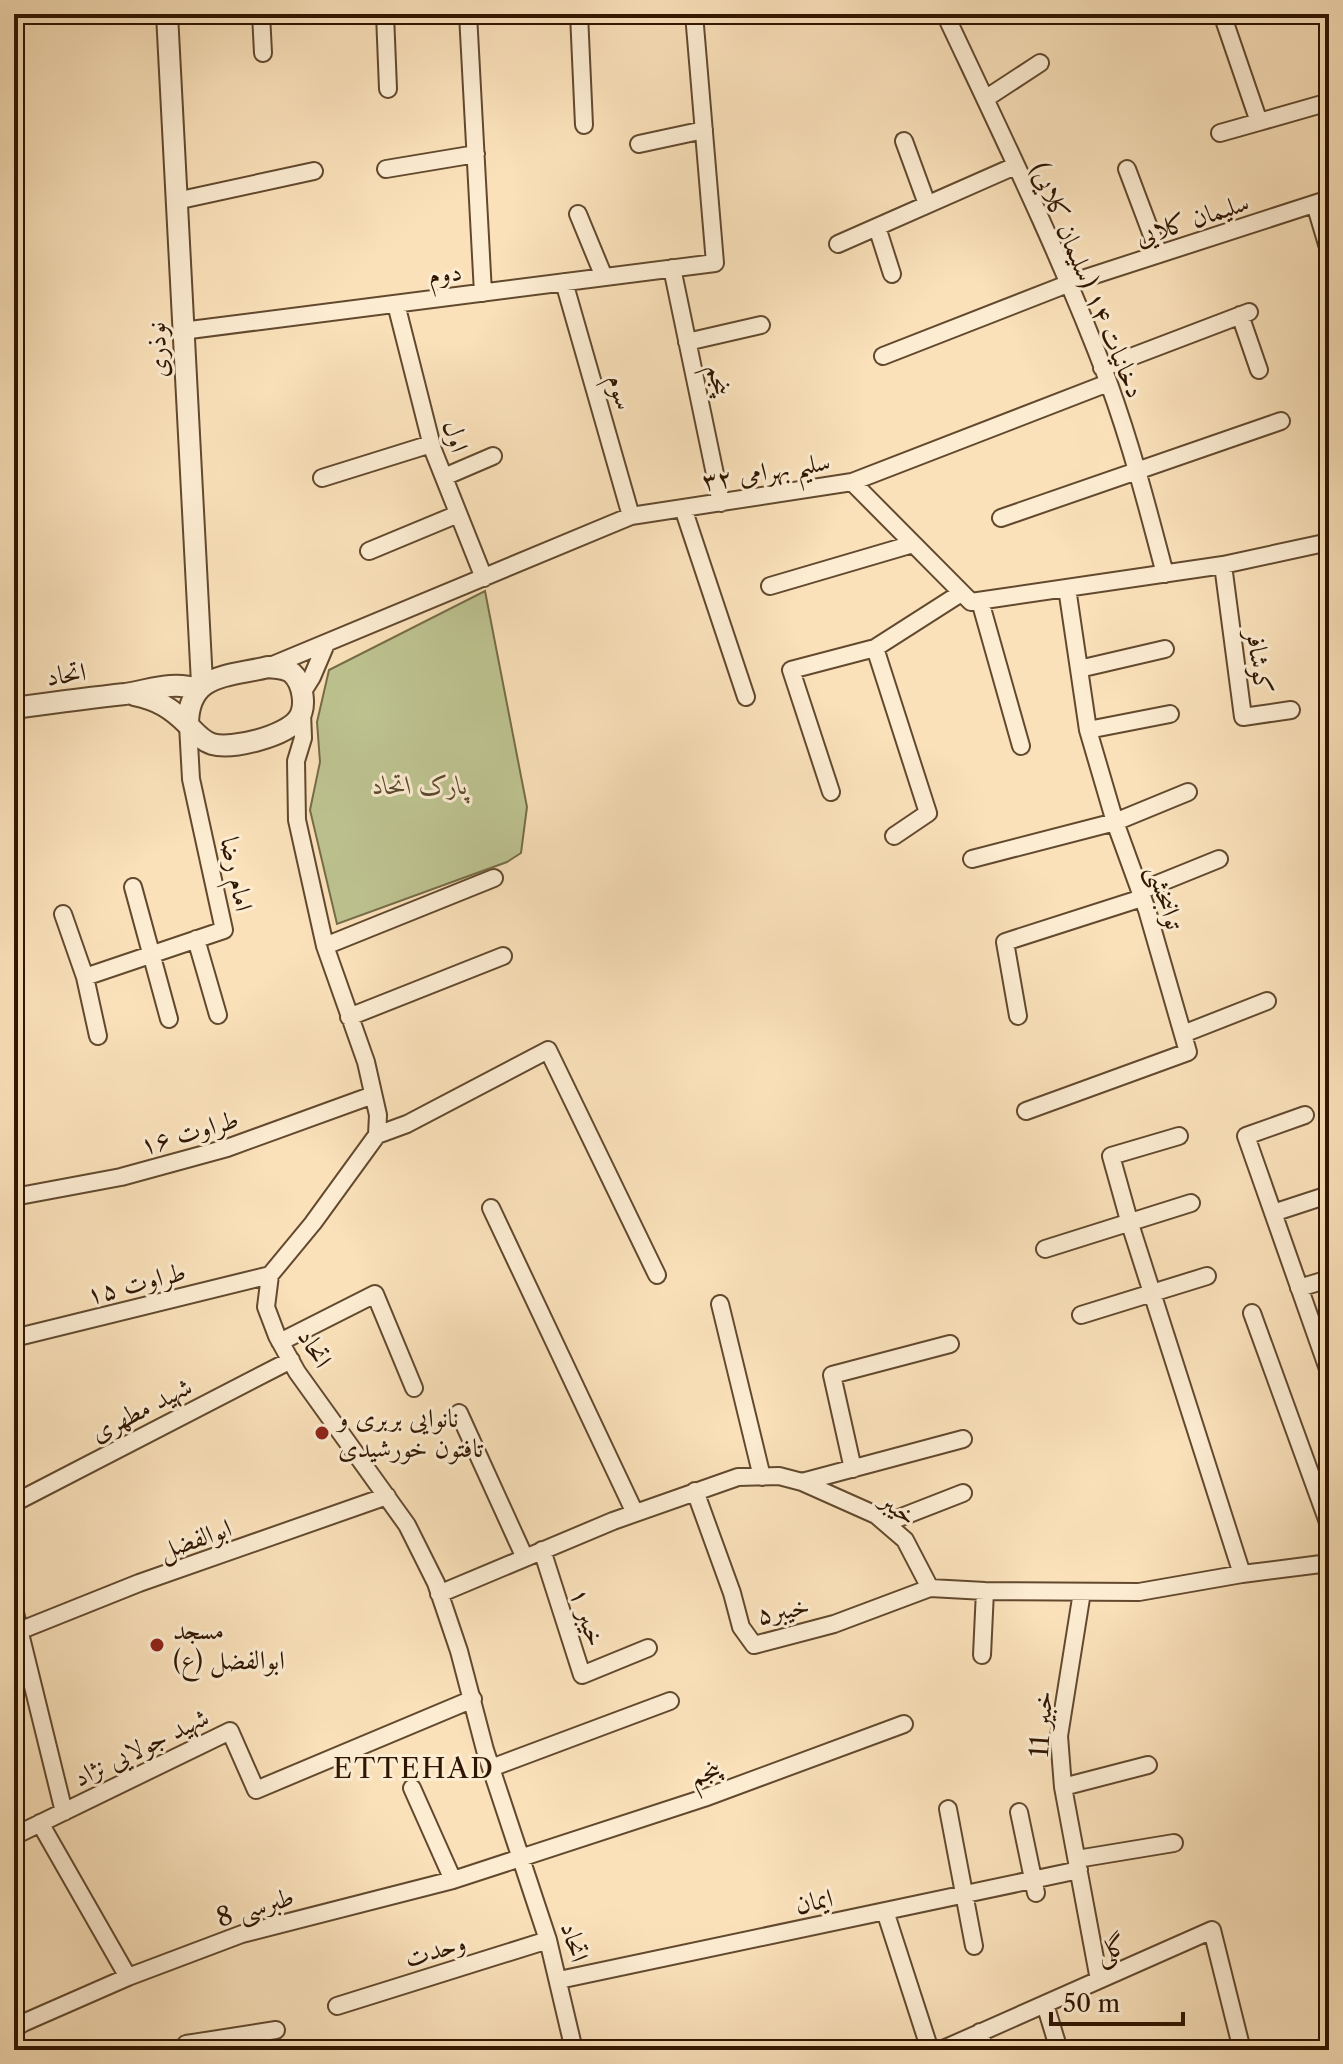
<svg xmlns="http://www.w3.org/2000/svg" width="1343" height="2064" font-family="'Libre Caslon Text',Amiri,serif">
	<style>
		.green { fill: #bdc390; stroke: #766c48; stroke-width: 2 }
		.lines { fill: none; stroke-linecap: round; stroke-linejoin: round }
		.minor-casing { stroke: #62492e; stroke-width: 20 }
		.tertiary-casing { stroke: #62492e; stroke-width: 24 }
		.minor { stroke: #fcecd2; stroke-width: 16 }
		.tertiary { stroke: #fcecd2; stroke-width: 20 }
		.poi-dot { fill: #8f2418; stroke: #fcecd2; stroke-width: 3 }
		.labels { text-anchor: middle; dominant-baseline: central; stroke-width: 6; stroke-linejoin: round; paint-order: stroke }
		.street-label { font-size: 26px; fill: #301600; stroke: #fcecd2 }
		.park-label { font-size: 26px; font-style: italic; fill: #5a4a2b; stroke: #fcecd2 }
		.poi-label { font-size: 26px; fill: #301600; stroke: #fcecd2; text-anchor: start }
		.neighbourhood-label { font-size: 28px; letter-spacing: 2px; fill: #301600; stroke: #fcecd2 }
	</style>
	<rect width="100%" height="100%" fill="#fae1ba"/>
	<filter id="stains"><feTurbulence type="fractalNoise" baseFrequency=".0025" numOctaves="4"/><feColorMatrix values="0 0 0 0 .2 0 0 0 0 .09 0 0 0 0 .02 0 0 0 .5 -.17"/></filter>
	<radialGradient id="worn" r=".72"><stop offset=".6" stop-color="#630" stop-opacity="0"/><stop offset="1" stop-color="#630" stop-opacity=".3"/></radialGradient>
	<path class="green" d="M485,591L527,807L521,853L507,862L337,924L310,810L320,762L317,722L329,670Z"/>
	<g class="lines">
		<defs>
			<path id="minor" d="M261,14L263,53
				M385,14L388,89
				M468,14L483,293
				M579,14L584,125
				M945,14C1002,135 1061,256 1108,381C1131,444 1148,509 1165,574
				M1222,14L1259,122L1329,102
				M985,99L1040,63
				M1220,133L1259,122
				M904,141L927,204
				M639,144L704,130
				M386,169L476,154
				M1127,169L1159,254
				M176,201L314,171
				M1315,204L1329,251
				M578,214L604,277
				M877,227L892,274
				M838,244L1015,166
				M672,268L721,503
				M564,282L631,516
				M396,304L433,450L484,578
				M1240,315L1259,370
				M182,331L715,263L694,14
				M687,342L761,325
				M883,356L1070,283L1329,199
				M1102,368L1249,312
				M444,477L493,456
				M322,478L431,444
				M852,482L1108,383
				M683,508L746,697
				M1001,518L1281,421
				M369,551L458,514
				M1223,565L1243,717L1291,710
				M770,586L913,544
				M980,601L1021,746
				M875,648L928,813L894,836
				M268,667L631,516L852,482L971,602L1223,565L1329,542
				M1079,669L1165,649
				M302,693L312,677L326,644
				M302,712L303,738L296,761L297,820L325,946L366,1062L378,1115L377,1135L313,1223L270,1275L266,1307L277,1336L297,1372L407,1525L436,1583L459,1651L485,1750L548,1940L574,2050
				M1088,730L1170,714
				M831,792L791,670L875,648L961,593
				M972,859L1115,822L1188,792
				M133,887L169,1019
				M1140,891L1219,859
				M63,914L85,977L98,1036
				M196,939L218,1015
				M325,946L494,878
				M85,977L224,930L191,779L188,725
				M1018,1016L1005,942L1142,898
				M349,1017L503,956
				M1183,1034L1267,1001
				M1026,1111L1188,1052L1147,910L1115,822L1088,730L1067,588
				M1305,1115L1246,1136L1329,1372
				M377,1135L407,1124L548,1050L657,1275
				M1179,1136L1111,1156L1130,1224L1242,1574
				M14,1197L121,1177L227,1148L373,1095
				M491,1208L635,1513
				M1273,1213L1328,1195
				M1045,1249L1191,1203
				M1299,1288L1329,1279
				M720,1304L762,1477
				M1252,1313L1329,1525
				M1081,1315L1207,1276
				M14,1338L270,1275
				M280,1342L375,1294L414,1388
				M459,1413L525,1558
				M853,1469L832,1375L950,1344
				M802,1482L963,1439
				M695,1491L732,1593L741,1627L754,1645L834,1624L930,1588
				M14,1503L291,1360
				M886,1523L963,1493
				M542,1550L582,1675L648,1648
				M1082,1592L1059,1736L1063,1787L1099,1980
				M439,1594L613,1521L738,1477L779,1476L802,1482L876,1515L905,1540L930,1588L985,1591L1139,1592L1242,1574L1329,1563
				M14,1609L64,1812
				M19,1631L139,1583L387,1496
				M982,1655L985,1591
				M491,1768L670,1701
				M1063,1787L1148,1765
				M412,1788L453,1880
				M948,1809L974,1946
				M1019,1812L1036,1893
				M40,1823L128,1977
				M14,1836L230,1731L256,1790L473,1699
				M1077,1859L1174,1843
				M885,1911L930,2050
				M559,1980L1079,1870
				M1045,2004L1059,2050
				M337,2006L548,1940
				M14,2029L23,2023L128,1977L242,1934L453,1880L704,1798L904,1724
				M980,2032L985,2050
				M187,2050L186,2044L276,2030
				M941,2050L1212,1930L1242,2050"/>
			<path id="tertiary" d="M167,14L202,683
				M268,667C276,668 286,668 292,673C303,683 307,707 298,719C286,736 232,750 212,744C202,741 195,732 188,725C188,673 227,677 268,667Z
				M134,695C158,700 171,708 188,725
				M14,708C51,703 88,698 125,694C151,690 172,681 198,689"/>
		</defs>
		<use href="#minor" class="minor-casing"/>
		<use href="#tertiary" class="tertiary-casing"/>
		<use href="#minor" class="minor"/>
		<use href="#tertiary" class="tertiary"/>
	</g>
	<g class="poi-dot">
		<circle cx="322" cy="1433" r="8"/>
		<circle cx="157" cy="1645" r="8"/>
	</g>
	<g class="labels">
		<g class="street-label">
			<text transform="translate(1192 219) rotate(-18)">سلیمان کلایی</text>
			<text transform="translate(445 273) rotate(-7)">دوم</text>
			<text transform="translate(1088 280) rotate(67)">دخانیات ۱۴ (سلیمان کلایی)</text>
			<text transform="translate(157 350) rotate(-93)">نوذری</text>
			<text transform="translate(720 380) rotate(78)">پنجم</text>
			<text transform="translate(621 392) rotate(74)">سوم</text>
			<text transform="translate(456 436) rotate(73)">اول</text>
			<text transform="translate(766 471) rotate(-9)">سلیم بهرامی ۳۲</text>
			<text transform="translate(1260 662) rotate(82)">کوشافر</text>
			<text transform="translate(66 674) rotate(-8)">اتحاد</text>
			<text transform="translate(237 874) rotate(78)">امام رضا</text>
			<text transform="translate(1166 897) rotate(72)">توانبخشی</text>
			<text transform="translate(189 1132) rotate(-16)">طراوت ۱۶</text>
			<text transform="translate(136 1283) rotate(-14)">طراوت ۱۵</text>
			<text transform="translate(315 1348) rotate(59)">اتحاد</text>
			<text transform="translate(141 1409) rotate(-27)">شهید مطهری</text>
			<text transform="translate(899 1508) rotate(39)">خیبر</text>
			<text transform="translate(195 1539) rotate(-19)">ابوالفضل</text>
			<text transform="translate(783 1610) rotate(-11)">خیبر۵</text>
			<text transform="translate(588 1617) rotate(72)">خیبر ۱</text>
			<text transform="translate(1041 1724) rotate(-86)">خبیر 11</text>
			<text transform="translate(141 1747) rotate(-26)">شهید جولایی نژاد</text>
			<text transform="translate(705 1772) rotate(-20)">پنجم</text>
			<text transform="translate(814 1901) rotate(-12)">ایمان</text>
			<text transform="translate(255 1907) rotate(-17)">طبرسی 8</text>
			<text transform="translate(575 1942) rotate(73)">اتحاد</text>
			<text transform="translate(1111 1949) rotate(-24)">گلی</text>
			<text transform="translate(435 1950) rotate(-17)">وحدت</text>
		</g>
		<g class="park-label">
			<text x="420" y="785">پارک اتحاد</text>
		</g>
		<g class="poi-label">
			<text x="338" y="1418">نانوایی بربری و<tspan x="338" dy="30">تافتون خورشیدی</tspan></text>
			<text x="173" y="1630">مسجد<tspan x="173" dy="30">ابوالفضل (ع)</tspan></text>
		</g>
		<g class="neighbourhood-label">
			<text x="414" y="1768">ETTEHAD</text>
		</g>
	</g>
	<rect width="1343" height="2064" fill="none" stroke="#fae1ba" stroke-width="48"/>
	<rect x="16" y="16" width="1311" height="2032" fill="none" stroke="#301600" stroke-width="4"/>
	<rect x="24" y="24" width="1295" height="2016" fill="none" stroke="#301600" stroke-width="2"/>
	<path d="M1051 2012v12h132v-12" fill="none" stroke="#301600" stroke-width="4"/>
	<text x="1063" y="2012" font-size="24" fill="#301600" stroke="#fcecd2" stroke-width="6" paint-order="stroke">50 m</text>
	<rect width="100%" height="100%" filter="url(#stains)"/>
	<rect width="100%" height="100%" fill="url(#worn)"/>
</svg>
